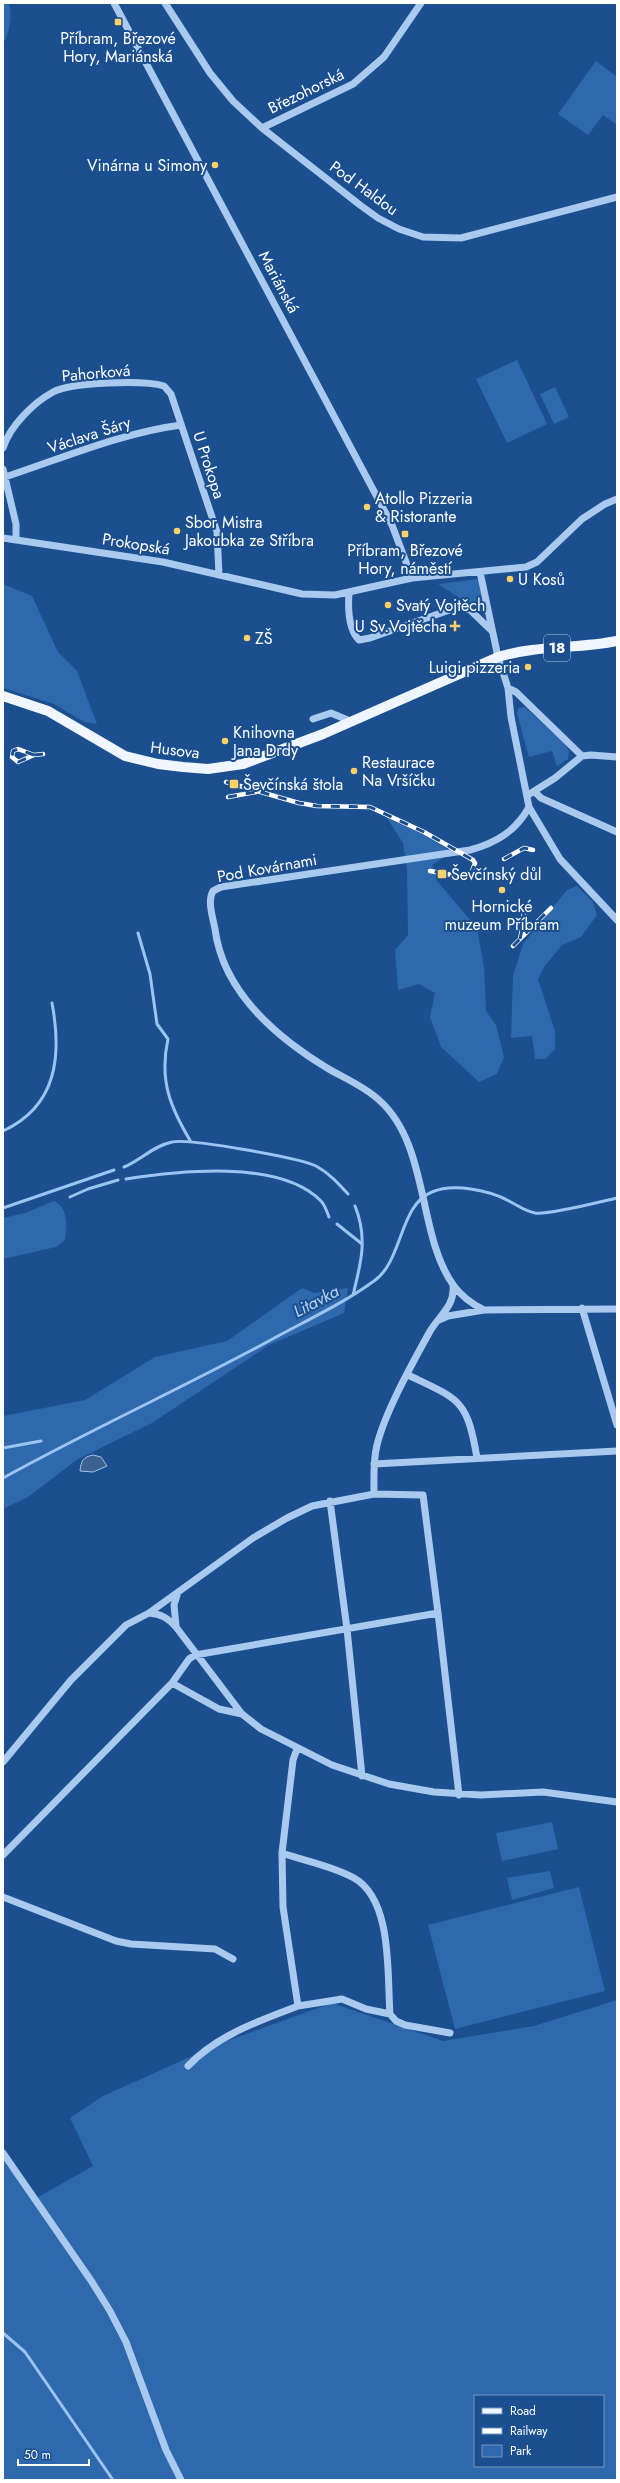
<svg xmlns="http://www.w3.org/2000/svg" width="620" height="2483" font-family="Jost,sans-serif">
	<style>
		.green { fill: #2e69ad; fill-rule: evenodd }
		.water { fill: #3c6290; stroke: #9cc4f0 }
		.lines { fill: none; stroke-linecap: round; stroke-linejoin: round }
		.stream { stroke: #9cc4f0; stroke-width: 3 }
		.minor { stroke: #a9c9ee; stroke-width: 7 }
		.major { stroke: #f0f6ff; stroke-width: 10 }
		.rail-casing { stroke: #fff; stroke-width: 4.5 }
		.rail { stroke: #1b4f8f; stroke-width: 3; stroke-dasharray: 9; stroke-linecap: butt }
		.poi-dot { fill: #ffd166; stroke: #1b4f8f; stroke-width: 1.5 }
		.labels { text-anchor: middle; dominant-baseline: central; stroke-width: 4; stroke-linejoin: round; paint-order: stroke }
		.shield { fill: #1b4f8f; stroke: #bbcadd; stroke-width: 1 }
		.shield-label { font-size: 15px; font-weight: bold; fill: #fff }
		.poi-label { font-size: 16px; fill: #fff; stroke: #1b4f8f; text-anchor: start }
		.street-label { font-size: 16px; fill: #fff; stroke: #1b4f8f }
		.water-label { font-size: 17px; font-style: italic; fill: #b5d3f5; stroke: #1b4f8f }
	</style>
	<rect width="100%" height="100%" fill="#1b4f8f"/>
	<path class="green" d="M3,3H9C13,18 9,31 3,46Z
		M596,61L617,77V125L603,115L588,135L558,114Z
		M517,360L547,424L507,443L476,379Z
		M555,387L569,417L554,424L540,394Z
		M478,579L485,614L438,584Z
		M3,584L32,596L58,652L77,671L97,724L84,722L54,704L3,688Z
		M525,707L565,744L569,751L568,759L557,766L552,751L529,757L517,713L518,708Z
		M385,815L425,835L452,852L432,865L437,881L477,928L484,967L486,1011L496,1025L504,1057L497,1074L479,1082L441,1047L430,1017L435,993L419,984L398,990L395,950L408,935L407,870L403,843Z
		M577,886L593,902L597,915L581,937L562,945L544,967L538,979L555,1031V1049L546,1059H535L532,1036L511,1038L513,976L523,944L567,890Z
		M54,1201C69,1208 67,1227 65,1240L56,1247L3,1259V1218L25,1213Z
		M302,1288L314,1293L348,1288L344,1313L269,1345L152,1423L78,1459L28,1497L3,1509V1416L85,1400L155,1357L227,1341Z
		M552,1822L558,1849L502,1861L496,1833Z
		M550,1871L554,1888L512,1900L507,1878Z
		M579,1887L605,1991L455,2029L428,1925Z
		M617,2000V2480H3V2160L33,2200L93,2166L70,2118L103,2096L221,2043L332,2003L443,2041L534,2026ZM475,2396H603V2466H475Z"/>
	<path class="water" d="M93,1455L101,1457L107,1466L93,1472L80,1471C81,1461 83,1457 93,1455Z"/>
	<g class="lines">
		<path class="stream" d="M138,933L150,974L157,1024L168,1039C159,1080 170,1107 191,1142
			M3,1131C57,1106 62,1056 52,1003
			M124,1167C141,1160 153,1146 172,1142C189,1138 299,1158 316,1166C329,1173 338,1183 348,1194
			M126,1179C179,1171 279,1159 321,1201C325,1205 327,1212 329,1217
			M70,1197L88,1189L118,1180
			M3,1208L114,1170
			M337,1224L362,1244
			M353,1295C361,1263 368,1238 355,1206
			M3,1448L41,1441
			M3,1478C90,1430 180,1389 267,1342C303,1322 341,1305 374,1281C403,1261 399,1205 432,1192C453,1183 489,1190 509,1201C519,1206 524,1211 535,1213C550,1215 599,1202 617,1198
			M3,2333L25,2352L113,2480"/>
		<path class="minor" d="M114,3L392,525L412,578
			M165,3L210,73L233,101L262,128L360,205L378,218L399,229L423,237L461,238L617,197
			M262,128L353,84L384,57L421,3
			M3,448C10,426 33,403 53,392C72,382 144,380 164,386L171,394L217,532L219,575
			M3,469L16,524V540
			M5,477C63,458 121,433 181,425
			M3,538L163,562L302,594L335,595L412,578L526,567L537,562L582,519L605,504L617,499
			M480,572L498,657L508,688L511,717L529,807L560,859L617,920
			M349,593C348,607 348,629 359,640L370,638L458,607L470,610L492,631
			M508,688L516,692L582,756
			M313,719L331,713L350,721
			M535,792L541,798L617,832
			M528,795L555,778L582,756L591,755L617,757
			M582,1308L617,1425
			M484,1310C472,1304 462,1297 454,1286C417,1236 430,1145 379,1100C364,1086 344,1078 327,1068C276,1037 223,992 215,929C213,918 207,901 213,891L221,887L470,850C496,843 516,831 529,807
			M439,1320L448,1316L484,1310L617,1309
			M408,1375C460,1400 467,1399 477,1458
			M374,1464L617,1451
			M330,1501L347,1629L362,1776
			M149,1613C161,1614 168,1618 176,1627L242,1714L261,1729L332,1765L389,1784L434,1792L481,1795L543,1792L617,1802
			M438,1613L459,1795
			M176,1626L174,1605L178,1592
			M172,1683L219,1709L242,1714
			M297,1749L293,1760L282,1853L283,1907L298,2006L342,1999L366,2009L390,2014L396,2021L405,2025L450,2033
			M3,1762L71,1680L126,1625L149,1613L253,1538L287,1518L312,1506L374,1494C374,1478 373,1460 377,1445C385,1412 412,1364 429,1333C438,1316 455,1307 453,1286
			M282,1853C305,1861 333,1866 354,1878C393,1900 387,1975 390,2014
			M3,1855L172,1683L189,1659L195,1655L438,1613L423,1495L374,1494
			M3,1897L116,1941L131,1944L215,1949L233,1959
			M188,2066C217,2035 259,2021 298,2006
			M3,2153L92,2282L110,2311L126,2342L166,2450L181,2480"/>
		<path class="major" d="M3,696L48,711L125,756L158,764L183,767L208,769L243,764L323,734L498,657C537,645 577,649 617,641"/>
		<defs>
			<path id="rail" d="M34,755L18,749L13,751L12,757L18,762L34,755L43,754
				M226,782L299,803L317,806L370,807L424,832L473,860L475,863L472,871L463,877L430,871
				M228,797L256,792
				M504,859L524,848L533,850
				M520,939L524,920L523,907
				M513,946L551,908"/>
		</defs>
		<use href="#rail" class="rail-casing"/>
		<use href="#rail" class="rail"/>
	</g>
	<g class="poi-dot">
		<rect x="114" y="18" width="8" height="8" rx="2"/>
		<circle cx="215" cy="165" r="4"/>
		<circle cx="367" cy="507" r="4"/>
		<circle cx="177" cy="531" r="4"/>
		<rect x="401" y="530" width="8" height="8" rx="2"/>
		<circle cx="510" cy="579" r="4"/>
		<circle cx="388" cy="605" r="4"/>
		<path d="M453 620h4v4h4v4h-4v4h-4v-4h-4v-4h4z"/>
		<circle cx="247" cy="638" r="4"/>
		<circle cx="528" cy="667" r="4"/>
		<circle cx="225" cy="741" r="4"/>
		<circle cx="354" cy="771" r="4"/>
		<rect x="229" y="779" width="10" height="10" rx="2"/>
		<rect x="437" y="869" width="10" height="10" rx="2"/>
		<circle cx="502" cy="890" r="4"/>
	</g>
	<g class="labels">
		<rect class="shield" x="544" y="635" width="26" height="26" rx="3"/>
		<g class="shield-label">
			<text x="557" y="648">18</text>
		</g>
		<g class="poi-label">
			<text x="118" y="38" text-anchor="middle">Příbram, Březové<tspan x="118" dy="18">Hory, Mariánská</tspan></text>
			<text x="207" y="165" text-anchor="end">Vinárna u Simony</text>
			<text x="375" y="498">Atollo Pizzeria<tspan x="375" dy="18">&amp; Ristorante</tspan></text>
			<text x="185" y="522">Sbor Mistra<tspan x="185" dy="18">Jakoubka ze Stříbra</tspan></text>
			<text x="405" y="550" text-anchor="middle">Příbram, Březové<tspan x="405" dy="18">Hory, náměstí</tspan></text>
			<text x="518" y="579">U Kosů</text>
			<text x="396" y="605">Svatý Vojtěch</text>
			<text x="447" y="626" text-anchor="end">U Sv.Vojtěcha</text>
			<text x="255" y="638">ZŠ</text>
			<text x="520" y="667" text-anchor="end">Luigi pizzeria</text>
			<text x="233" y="732">Knihovna<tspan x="233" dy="18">Jana Drdy</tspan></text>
			<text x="362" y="762">Restaurace<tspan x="362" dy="18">Na Vršíčku</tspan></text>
			<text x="243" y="784">Ševčínská štola</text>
			<text x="451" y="874">Ševčínský důl</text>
			<text x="502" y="906" text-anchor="middle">Hornické<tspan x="502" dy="18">muzeum Příbram</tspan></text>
		</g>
		<g class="street-label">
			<text transform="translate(306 91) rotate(-26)">Březohorská</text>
			<text transform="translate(364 188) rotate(36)">Pod Haldou</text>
			<text transform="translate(279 282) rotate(62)">Mariánská</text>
			<text transform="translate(96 373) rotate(-5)">Pahorková</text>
			<text transform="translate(89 435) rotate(-18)">Václava Šáry</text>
			<text transform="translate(209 465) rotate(72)">U Prokopa</text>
			<text transform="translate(136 544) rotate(9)">Prokopská</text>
			<text transform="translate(175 750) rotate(7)">Husova</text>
			<text transform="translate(267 868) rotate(-10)">Pod Kovárnami</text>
		</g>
		<g class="water-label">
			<text transform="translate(316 1301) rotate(-28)">Litavka</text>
		</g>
	</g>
	<rect width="620" height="2483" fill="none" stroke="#ffffff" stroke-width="8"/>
	<rect x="474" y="2395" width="130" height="72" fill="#1b4f8f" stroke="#7695bc"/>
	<rect x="482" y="2408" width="20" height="6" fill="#f0f6ff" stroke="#7695bc"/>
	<text x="510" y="2415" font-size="12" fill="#ffffff">Road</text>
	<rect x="482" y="2428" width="20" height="6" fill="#ffffff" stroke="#7695bc"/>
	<text x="510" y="2435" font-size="12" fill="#ffffff">Railway</text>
	<rect x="482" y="2445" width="20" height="12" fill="#2e69ad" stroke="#7695bc"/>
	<text x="510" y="2455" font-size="12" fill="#ffffff">Park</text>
	<path d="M18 2459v6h71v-6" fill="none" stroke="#ffffff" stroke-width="2"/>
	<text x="24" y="2459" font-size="12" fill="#ffffff" stroke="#1b4f8f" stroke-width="3" paint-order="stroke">50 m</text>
</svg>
